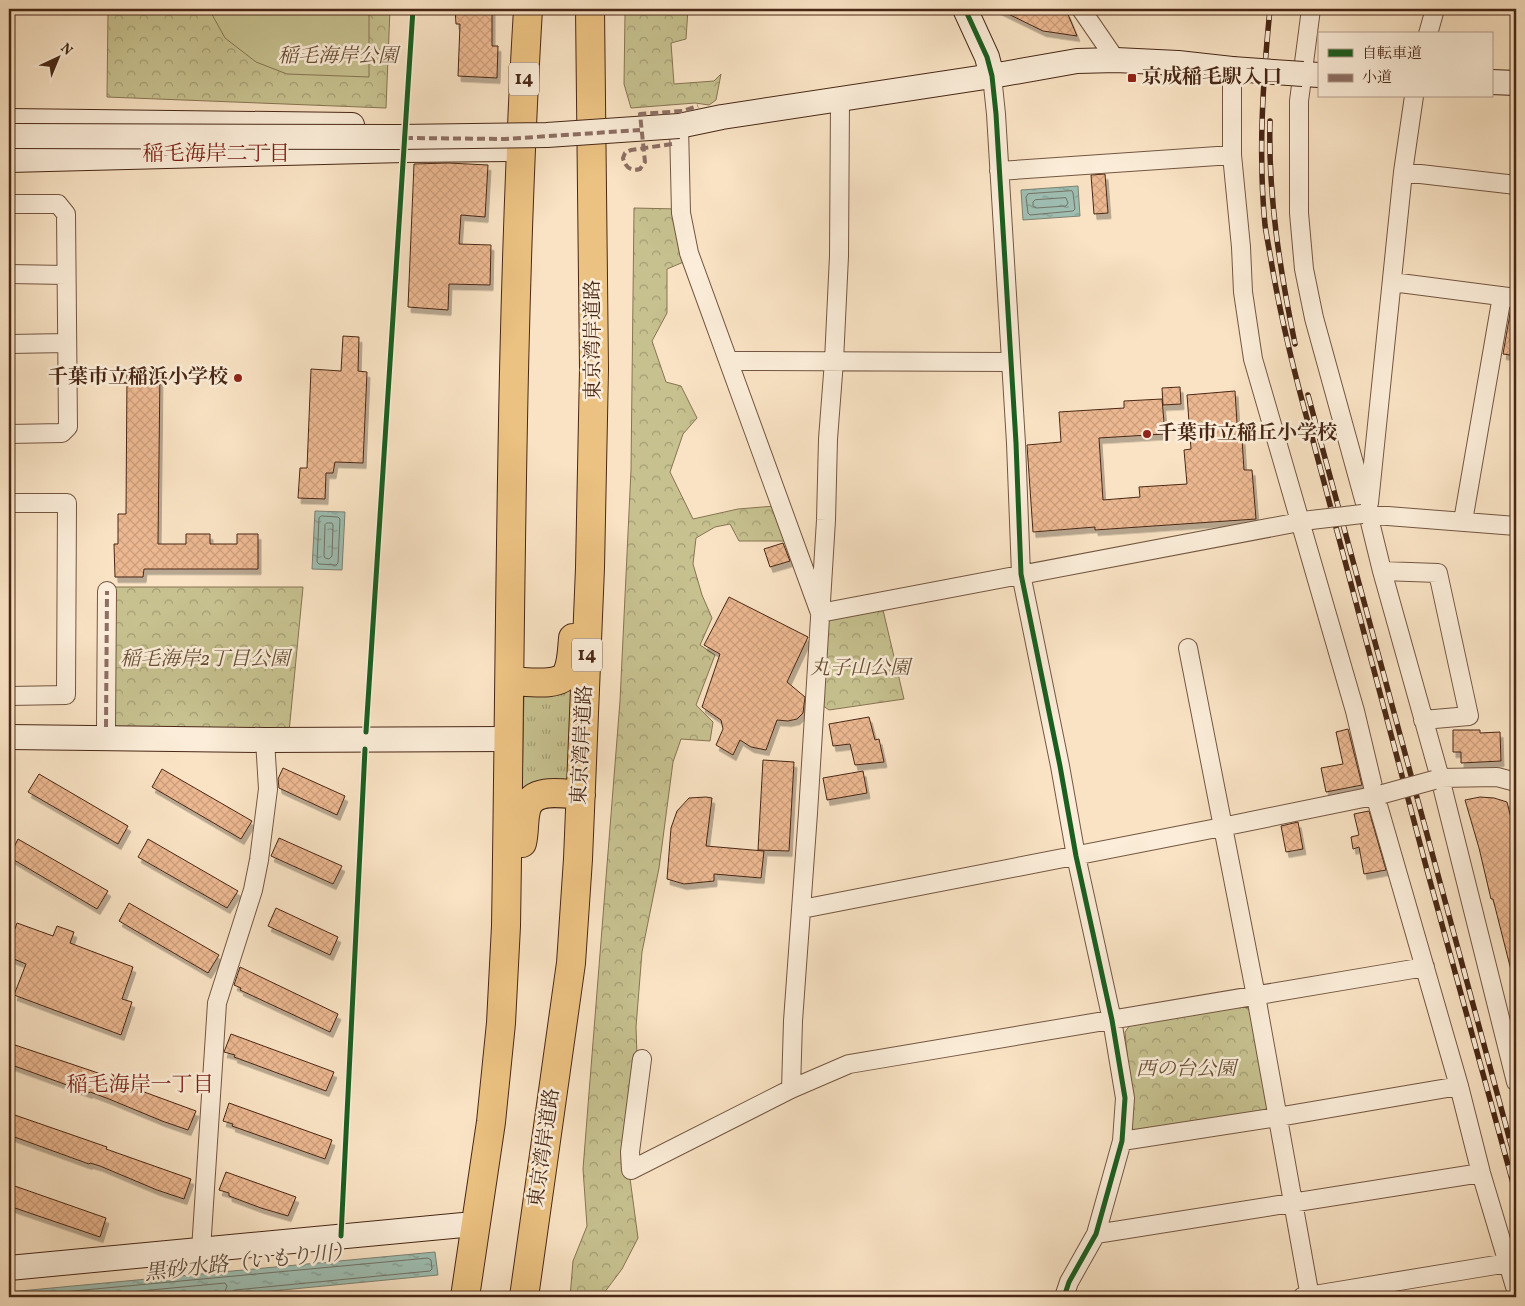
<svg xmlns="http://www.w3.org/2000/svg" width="1525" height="1306" font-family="Vollkorn,'Noto Serif JP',serif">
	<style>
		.grass { fill: url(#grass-tufts); stroke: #877452 }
		.forest { fill: url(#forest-crowns); stroke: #877452 }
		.pitch { fill: #c6c18f; stroke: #877452 }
		.water { fill: url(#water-ripples); stroke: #7c8273 }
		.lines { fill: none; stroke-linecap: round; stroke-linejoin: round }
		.shore { stroke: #737264; stroke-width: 1 }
		.building { fill: url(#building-cross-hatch); stroke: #482715; filter: url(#shadow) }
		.street-casing { stroke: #745641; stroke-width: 20 }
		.secondary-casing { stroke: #482715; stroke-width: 26 }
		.highway-casing { stroke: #482715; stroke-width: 30 }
		.street { stroke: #fbedd9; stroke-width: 18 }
		.secondary { stroke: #fbedd9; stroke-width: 24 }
		.highway { stroke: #ecc282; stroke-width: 28 }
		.rail-casing { stroke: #482715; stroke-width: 5.5 }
		.rail { stroke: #fbedd9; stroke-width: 4; stroke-dasharray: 11; stroke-linecap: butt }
		.street-bridge-casing { stroke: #745641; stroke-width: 20; stroke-linecap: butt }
		.secondary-bridge-casing { stroke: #482715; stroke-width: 26; stroke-linecap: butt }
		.street-bridge { stroke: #fbedd9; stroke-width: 18 }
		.secondary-bridge { stroke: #fbedd9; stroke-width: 24 }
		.quiet { stroke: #8d6e63; stroke-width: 4; stroke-dasharray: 8 4; stroke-linecap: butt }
		.cycleway-casing { stroke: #fbedd9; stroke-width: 8 }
		.cycleway { stroke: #1b5e20; stroke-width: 5 }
		.poi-dot { fill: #8f2418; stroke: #fbedd9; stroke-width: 2 }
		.labels { text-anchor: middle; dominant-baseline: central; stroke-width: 5; stroke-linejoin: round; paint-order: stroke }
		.shield { fill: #fbedd9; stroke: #7e6250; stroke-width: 1 }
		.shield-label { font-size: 19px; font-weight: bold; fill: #482715 }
		.park-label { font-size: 20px; font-style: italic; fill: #684e34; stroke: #fbedd9 }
		.poi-label { font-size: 20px; font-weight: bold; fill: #482715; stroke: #fbedd9; text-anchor: start }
		.street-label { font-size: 20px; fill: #482715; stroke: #fbedd9 }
		.neighbourhood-label { font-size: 21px; fill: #7a1f14; stroke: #fbedd9 }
		.water-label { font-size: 21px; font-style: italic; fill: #5e4d3c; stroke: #fbedd9 }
	</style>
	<defs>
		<pattern id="grass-tufts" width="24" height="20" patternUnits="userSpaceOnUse" patternTransform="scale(1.25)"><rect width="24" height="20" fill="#c6c18f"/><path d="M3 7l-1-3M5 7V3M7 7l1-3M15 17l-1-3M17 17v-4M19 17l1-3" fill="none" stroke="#a39d74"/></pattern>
		<pattern id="forest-crowns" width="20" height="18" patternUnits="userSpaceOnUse" patternTransform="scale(1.25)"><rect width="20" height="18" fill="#c6c18f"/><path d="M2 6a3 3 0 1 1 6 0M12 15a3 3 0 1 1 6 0" fill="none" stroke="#a39d74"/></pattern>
		<pattern id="water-ripples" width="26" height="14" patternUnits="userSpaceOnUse" patternTransform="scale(1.25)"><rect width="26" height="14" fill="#9ebeb2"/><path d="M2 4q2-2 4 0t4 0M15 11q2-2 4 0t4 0" fill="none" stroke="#839a90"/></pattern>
		<pattern id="building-cross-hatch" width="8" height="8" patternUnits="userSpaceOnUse" patternTransform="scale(1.25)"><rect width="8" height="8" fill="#ecb891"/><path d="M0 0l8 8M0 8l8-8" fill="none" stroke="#cc9e7c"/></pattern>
		<filter id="shadow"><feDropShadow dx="3" dy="5.5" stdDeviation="0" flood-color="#0004"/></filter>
	</defs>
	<rect width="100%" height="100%" fill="#f9e3c4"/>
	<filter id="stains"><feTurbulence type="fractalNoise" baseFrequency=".004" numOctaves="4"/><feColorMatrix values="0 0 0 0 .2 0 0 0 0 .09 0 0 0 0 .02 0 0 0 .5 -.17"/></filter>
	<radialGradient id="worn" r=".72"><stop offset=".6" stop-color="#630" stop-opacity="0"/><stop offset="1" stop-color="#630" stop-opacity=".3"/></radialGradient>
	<path class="grass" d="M575,681L571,781L522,793L524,692Z"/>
	<path class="forest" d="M108,9H390L386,108L107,97Z
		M641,9H688L686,39L671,43L674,84L714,81L721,74L716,100L709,105L695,103L631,108L624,84L625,14H640Z
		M634,208L678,209L686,261L667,269V313L652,341L666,382L681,386L697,418L683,434L670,472L693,519L738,509L775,506L789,541H739L730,524L715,527L696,538L693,564L702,595L712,618L700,645L715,655L696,705L713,722L710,741L681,739L673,762L659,868L642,952L636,1027L637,1056L627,1156L638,1238L622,1269L601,1297H570L573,1261L587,1226L583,1169L620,701L631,470Z
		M114,587H303L289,732L114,733Z
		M883,610L904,699L829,710L822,705L826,626L831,618Z
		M1243,1006L1251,1011L1270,1102L1264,1112L1137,1134L1130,1126V1084L1125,1032L1130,1025Z"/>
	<path class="pitch" d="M209,9H369V77L287,74L256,62L225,38Z"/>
	<path class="water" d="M1078,186L1080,216L1023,220L1021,190Z
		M315,511L345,512L342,570L312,569Z
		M435,1252L438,1275L210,1297H9V1292Z"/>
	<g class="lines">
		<path class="shore" d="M1072,191L1073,193L1075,209L1073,211L1030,215L1028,213L1026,197L1028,194Z
			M1066,198L1068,203L1066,206L1036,208L1033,206V202L1035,200Z
			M322,516L338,517L340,519L338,563L336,565L319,564L317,562L319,518Z
			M327,523H332L333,525L332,556L329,559L325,558L324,556L325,525Z
			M9,1297L428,1258L431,1260L432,1269L430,1271L235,1290L231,1292L230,1297
			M77,1297L225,1283L227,1286L223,1297
			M156,1297L213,1292L216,1293V1297"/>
	</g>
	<path class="building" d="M455,9H492V46H498L497,78L458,76L460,24H456Z
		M998,9H1059L1067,12L1077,36L1043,31Z
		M448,163L488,165L485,217L461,215L459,244L491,245L490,285L449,284L448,310L408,307L414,164Z
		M1105,174L1108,213L1094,214L1091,175Z
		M1511,308H1516V332H1515L1510,355L1503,354Z
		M343,336L359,337L358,371L367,372L363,463L335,462L333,473H326L325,499L298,498L300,468H307L311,369L341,371Z
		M127,371H160L158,544H186V534H210V544H237V534H258V569H144L143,577H115L114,544H118V514H126Z
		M1180,387L1181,404L1163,405L1162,388Z
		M1235,391L1238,439H1242L1244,470H1252L1256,519L1095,530V527L1033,532L1027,445L1061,442L1059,412L1124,408V401L1162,399L1165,434L1099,438L1103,500L1140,497L1139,487L1187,484L1184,450L1191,449L1187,395Z
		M783,543L790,561L770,567L764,549Z
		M729,597L808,637L787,682L805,697L803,713L797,719L788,721L777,720L766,750L751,747L740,740L733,755L716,745L723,729L721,720L702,707L720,654L704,645Z
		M869,717L875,740L879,739L884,762L855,765L850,744L833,746L829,724Z
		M1348,729L1362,785L1326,792L1321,768L1343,764L1336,732Z
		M1453,730H1480V733L1500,732L1501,761L1461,763V752H1453Z
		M763,760L794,762L789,851L758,850Z
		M283,768L345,796L337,815L279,788L278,779Z
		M162,769L252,821L241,839L152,787Z
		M863,771L867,793L827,800L823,778Z
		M39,774L128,826L118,844L28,792Z
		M706,797L712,798L706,846L764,851L761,878L714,874V881L684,884L667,879L671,828L677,811L689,798Z
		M1480,797L1494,798L1507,802L1516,838V974H1512L1493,899H1491L1479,848L1465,800Z
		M1369,811L1386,870L1364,874L1359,847L1353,849L1351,837L1359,835L1354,814Z
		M1298,822L1303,849L1286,852L1281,826Z
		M279,838L342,866L333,884L271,856Z
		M18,839L108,891L97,909L9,857Z
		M148,839L238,891L227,908L138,857Z
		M129,903L219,955L208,973L119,921Z
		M276,908L338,937L330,955L268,926Z
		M17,923L53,936L57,926L74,932L70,943L133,967L122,999L132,1002L121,1035L14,995L26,964L9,957V945Z
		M240,967L338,1014L330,1032L240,990L241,988L234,985Z
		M231,1034L334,1072L326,1091L234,1057L235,1055L224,1052Z
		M9,1043L107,1076L106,1078L196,1111L188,1130L162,1121L109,1099L90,1092L89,1093L9,1064Z
		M229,1103L332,1140L325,1159L232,1126L233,1124L223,1121Z
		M9,1113L107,1147L106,1149L191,1179L184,1199L157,1190L100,1166L90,1163L89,1164L9,1135Z
		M226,1172L296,1197L288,1216L261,1208L229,1196V1193L219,1190Z
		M9,1184L106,1218L100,1237L9,1206Z"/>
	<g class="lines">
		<defs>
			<path id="street" d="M1081,9L1116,60
				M1311,9L1299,101V213L1304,269L1314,318L1368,514L1382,571L1440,778L1516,1082
				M1428,34L1435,9
				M1232,69V155L1241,247L1243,292L1253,359L1355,711L1375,795L1459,1086L1481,1173L1516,1290
				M992,76L996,114L1016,443L1021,574L1060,766L1076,856L1112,1020L1125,1098L1122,1141L1096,1234L1069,1282L1064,1297
				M679,126L681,213L689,253L820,613L1310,520
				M999,171L1232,155
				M1403,172L1516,185
				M9,204H58L66,214L68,427L62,433L9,434
				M9,274L66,275
				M1392,282L1516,298
				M9,344L67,343
				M729,361L1010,362
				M9,503H67L66,695L9,696
				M1369,503L1403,172L1414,96
				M1362,514L1516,526
				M1463,521L1502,296
				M1382,571L1438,573L1469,716L1423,720
				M1188,648L1256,996L1310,1297
				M106,727L107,591
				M1434,780L1440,778L1497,777L1516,782
				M802,909L1222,827L1383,794
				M642,1059L630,1152L631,1170L791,1089L849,1064L1425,967
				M791,1089L793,1021L808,813L826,520L828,439L834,361L839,256L840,100
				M1122,1141L1278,1117L1459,1086
				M1096,1234L1481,1173
				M201,1250L217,1003L253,890L259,860L268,789L265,740
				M1302,1297L1508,1263"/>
			<path id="secondary" d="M965,9L987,57L992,76
				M1303,74L1319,75
				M1491,82L1516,83
				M9,121L352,125
				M679,126L722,117L992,76L1077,61L1116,60L1178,63L1232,69
				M9,160L404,150L521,149
				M9,737L265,740L509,739
				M9,1268L463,1225L476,1227"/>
			<path id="highway" d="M510,681C524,681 560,688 567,673C572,663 572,649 573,638
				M522,843C525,832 523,818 527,807C534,787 564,794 581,795
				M465,1297L491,1122L501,1023L506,926C511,620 510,314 528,9
				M524,1297L571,963L578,859L590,568L594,369L590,9"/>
		</defs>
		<use href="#street" class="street-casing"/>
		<use href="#secondary" class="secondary-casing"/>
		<use href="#highway" class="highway-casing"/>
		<use href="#street" class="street"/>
		<use href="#secondary" class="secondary"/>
		<use href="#highway" class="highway"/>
		<defs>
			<path id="rail" d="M1270,9C1263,80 1258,153 1265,225C1267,239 1270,253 1272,266C1282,324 1296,380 1312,437L1427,870L1516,1194
				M1270,121C1268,196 1280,270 1295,344
				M1308,395L1516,1163"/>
		</defs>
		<use href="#rail" class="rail-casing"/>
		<use href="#rail" class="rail"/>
		<defs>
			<path id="street-bridge" d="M1311,520L1362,514
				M1383,794L1434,780"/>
			<path id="secondary-bridge" d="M1232,69L1303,74
				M9,136L398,137L547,135L679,126"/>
		</defs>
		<use href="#street-bridge" class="street-bridge-casing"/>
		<use href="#secondary-bridge" class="secondary-bridge-casing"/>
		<use href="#street-bridge" class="street-bridge"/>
		<use href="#secondary-bridge" class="secondary-bridge"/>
		<path class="quiet" d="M405,138L505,139L640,130
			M672,144L631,150L625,153L623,158C625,167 631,172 640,169L645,162L640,114L683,111L698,106
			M106,727L107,591"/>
		<defs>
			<path id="cycleway" d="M965,9L987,57L992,76L996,114L1016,443L1021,574L1060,766L1076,856L1112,1020L1125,1098L1122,1141L1096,1234L1069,1282L1064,1297
				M366,732L413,9
				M341,1236L365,749"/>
		</defs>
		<use href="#cycleway" class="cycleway-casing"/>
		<use href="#cycleway" class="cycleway"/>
	</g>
	<g class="poi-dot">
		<rect x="1127" y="73" width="10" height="10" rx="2.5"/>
		<circle cx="238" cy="378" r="5"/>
		<circle cx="1147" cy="434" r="5"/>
	</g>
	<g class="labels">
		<g class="shield">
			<rect x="509" y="62.5" width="30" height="33" rx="4"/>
			<rect x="572" y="638.5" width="30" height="33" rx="4"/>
		</g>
		<g class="shield-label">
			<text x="524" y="79">14</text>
			<text x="587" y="655">14</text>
		</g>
		<g class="park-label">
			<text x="338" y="57">稲毛海岸公園</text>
			<text x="205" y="660">稲毛海岸2丁目公園</text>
			<text x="860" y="669">丸子山公園</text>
			<text x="1186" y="1070">西の台公園</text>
		</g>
		<g class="poi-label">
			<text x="1142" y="78">京成稲毛駅入口</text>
			<text x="228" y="378" text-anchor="end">千葉市立稲浜小学校</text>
			<text x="1157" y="434">千葉市立稲丘小学校</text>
		</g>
		<g class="street-label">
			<text transform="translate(594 340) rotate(-90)">東京湾岸道路</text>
			<text transform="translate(583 745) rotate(-87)">東京湾岸道路</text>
			<text transform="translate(545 1148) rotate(-82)">東京湾岸道路</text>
		</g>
		<g class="neighbourhood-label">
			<text x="216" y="154">稲毛海岸二丁目</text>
			<text x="140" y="1085">稲毛海岸一丁目</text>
		</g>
		<g class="water-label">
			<text transform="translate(249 1263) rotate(-6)">黒砂水路（いもり川）</text>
		</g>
	</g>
	<rect width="1525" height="1306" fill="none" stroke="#f9e3c4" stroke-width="30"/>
	<rect x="10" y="10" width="1505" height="1286" fill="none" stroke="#482715" stroke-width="2.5"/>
	<rect x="15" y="15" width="1495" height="1276" fill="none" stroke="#482715"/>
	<rect x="1318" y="32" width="175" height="65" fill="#fbedd9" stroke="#b39e8b"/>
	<rect x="1328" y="49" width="25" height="8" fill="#1b5e20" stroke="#b39e8b"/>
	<text x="1362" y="58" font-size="15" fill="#482715">自転車道</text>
	<rect x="1328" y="74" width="25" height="8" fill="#8d6e63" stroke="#b39e8b"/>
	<text x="1362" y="82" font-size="15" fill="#482715">小道</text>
	<g transform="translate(58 58) rotate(44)" stroke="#fbedd9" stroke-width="4" paint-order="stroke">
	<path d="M0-4L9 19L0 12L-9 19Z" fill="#482715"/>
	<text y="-8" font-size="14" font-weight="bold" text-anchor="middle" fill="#482715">N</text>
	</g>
	<rect width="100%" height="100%" filter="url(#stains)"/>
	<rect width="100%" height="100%" fill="url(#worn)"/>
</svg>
